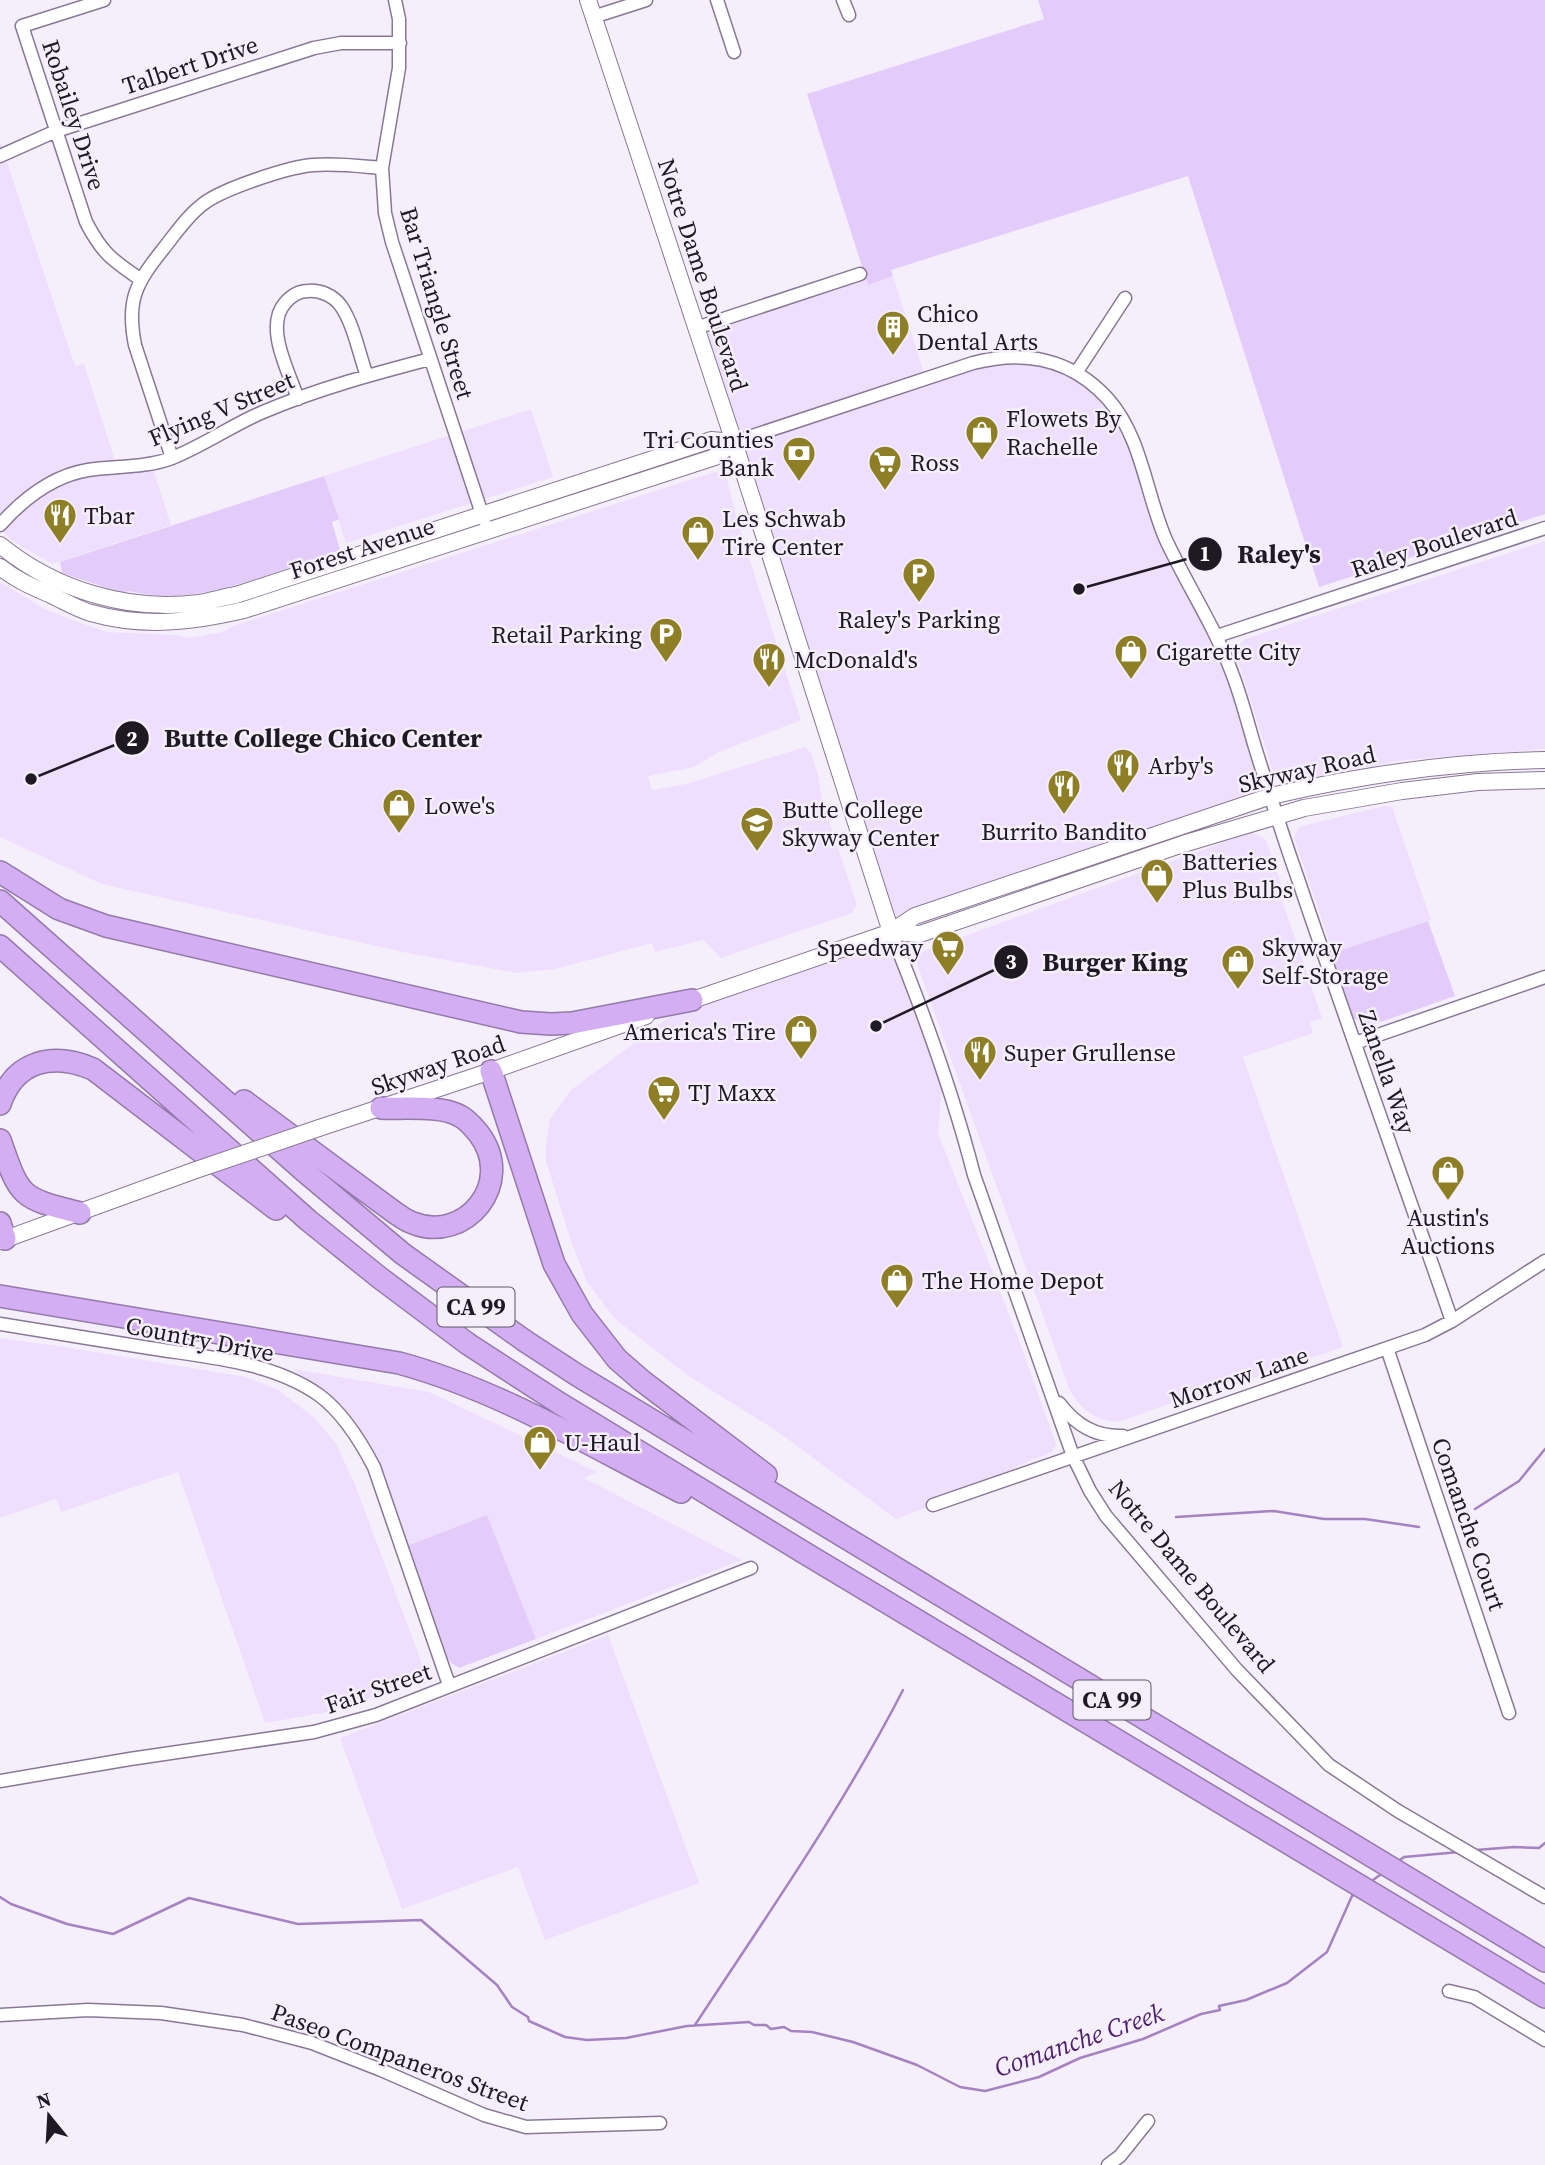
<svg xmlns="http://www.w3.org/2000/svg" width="1545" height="2165" font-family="'Source Serif 4',serif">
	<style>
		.built { fill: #efdffe }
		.green { fill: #e4ccfa }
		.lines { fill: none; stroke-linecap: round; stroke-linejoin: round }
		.stream { stroke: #a582c2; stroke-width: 2.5 }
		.street-casing { stroke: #887895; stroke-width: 15 }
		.secondary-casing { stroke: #887895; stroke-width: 18 }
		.highway-casing { stroke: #947aaa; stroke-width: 24 }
		.street { stroke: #fff; stroke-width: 12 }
		.secondary { stroke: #fff; stroke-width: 16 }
		.highway { stroke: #d3aef2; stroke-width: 21 }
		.secondary-bridge-casing { stroke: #887895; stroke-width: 18; stroke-linecap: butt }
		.secondary-bridge { stroke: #fff; stroke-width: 16 }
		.labels { text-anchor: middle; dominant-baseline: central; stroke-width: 5; stroke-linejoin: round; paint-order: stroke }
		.shield { fill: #f5eefb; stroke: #5f5964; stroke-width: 2 }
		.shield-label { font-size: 23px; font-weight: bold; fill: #1f1924 }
		.street-label { font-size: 24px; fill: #1f1924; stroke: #f5eefb }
		.poi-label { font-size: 24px; fill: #1f1924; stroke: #f5eefb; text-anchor: start }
		.water-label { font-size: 26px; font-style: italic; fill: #4d1e6c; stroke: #f5eefb }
		.leader { fill: none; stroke: #1f1924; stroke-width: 2.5 }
		.callout-dot { fill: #1f1924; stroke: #f5eefb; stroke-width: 2.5 }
		.mark-label { font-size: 21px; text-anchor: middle; font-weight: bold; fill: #fff }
		.callout-label { font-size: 26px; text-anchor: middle; font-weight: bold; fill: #1f1924; stroke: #f5eefb; stroke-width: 5; stroke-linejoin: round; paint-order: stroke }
	</style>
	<rect width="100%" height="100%" fill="#f5eefb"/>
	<path class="built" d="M0,141L75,366L84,364L117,467L151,463L171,525L52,564L13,541L0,529Z
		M864,273L868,284L893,276L926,379L1012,356L1076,373L1120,416L1165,537L1217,636L1271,796L892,932L943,1076L938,1133L1019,1340L1056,1444L1052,1452L1044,1456L1031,1460L933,1505L896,1519L774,1429L690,1377L615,1319L587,1282L571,1241L546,1161V1145L550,1119L571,1090L692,1000L891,932L696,328Z
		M531,409L553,477L346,543L324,476Z
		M715,472L723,474L727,479L737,520L801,720L719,752L694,767L648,776L652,790L686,784L805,747L811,753L818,774L822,800L857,905L852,913L721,958L703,940L655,952L652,943L555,969L517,973L403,952L102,884L0,837V582L43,608L69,619L107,632L177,635L190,638L223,632L233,626Z
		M1545,541V749L1404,760L1291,781L1279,780L1272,769L1238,661V646L1245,639Z
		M1384,806L1392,807L1431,920L1333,953L1294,837L1299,827Z
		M1252,832L1266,840L1284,892L1280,894L1322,1018L1310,1022L1313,1033L1243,1057L1343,1347L1237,1384L1235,1380L1124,1420L1113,1422L1100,1419L1087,1411L1076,1400L1069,1388L917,964L918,956L921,952Z
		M0,1338L65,1347L246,1377L278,1390L315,1418L336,1444L354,1482L420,1658L423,1670L420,1677L413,1684L328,1712L265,1723L178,1472L61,1512L56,1499L0,1518Z
		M293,1369L429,1392L597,1472L584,1478L742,1560L536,1639L487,1515L407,1546L377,1463L335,1405Z
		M608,1635L699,1883L545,1940L518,1867L402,1909L340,1738Z"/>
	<path class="green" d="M1038,0H1545V514L1319,587L1188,176L891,270L893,276L868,285L807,94L1044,19Z
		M324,476L339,519L332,522L340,550C285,568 223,596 165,596C153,596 140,593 127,591L125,594L62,573L60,562Z
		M1428,921L1455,996L1369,1026L1352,1017L1332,956L1333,953Z
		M487,1515L536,1639L459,1668L450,1662L443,1651L404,1547Z"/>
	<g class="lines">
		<path class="stream" d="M1475,1509L1519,1481L1545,1449
			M1176,1517L1274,1511L1324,1519H1365L1419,1527
			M1476,1850L1514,1847L1539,1848L1545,1843
			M1397,1862L1404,1857L1459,1852
			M1369,1883L1384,1872
			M0,1897L11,1904L67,1924L113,1934L189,1898L298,1924L421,1920L497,1985L512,2007L528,2017L529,2021L565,2037L587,2040L626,2038L687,2026L749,2022L754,2025H766L771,2029L784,2027L791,2031L812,2032L853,2042L917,2065L960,2087L985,2091L1039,2077L1080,2058L1143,2039L1201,2014L1220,2010L1219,2006L1246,2000L1287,1983L1327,1952L1352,1896L1356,1893
			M695,2025C767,1915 843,1807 903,1690"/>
		<defs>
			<path id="street" d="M104,0L22,26L86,222C102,253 112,260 140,279
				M395,0L399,19V68L382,168L385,213L392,242L484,520
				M717,0L734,52
				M843,0L849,15
				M593,17L646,0
				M0,156L56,131L314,48L341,43H400
				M696,328L860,274
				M1076,373L1125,298
				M298,399C289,372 264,327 285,303C291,296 299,291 308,291C320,290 333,295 341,306C354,325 359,354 367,376
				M734,442L973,363C1023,350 1071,358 1108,399C1142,437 1146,495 1166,540C1187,585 1215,627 1232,673C1241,696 1247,720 1254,744C1268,789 1282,834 1298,879C1348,1027 1401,1174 1452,1321
				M172,458L135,345C126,300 136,283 164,248C176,233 187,216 203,204C222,189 288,167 313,165C336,163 359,166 382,168
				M0,525C24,498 52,476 88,470C116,466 145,468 172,458C203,446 232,425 263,412C317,389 373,374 430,359
				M1217,636L1545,528
				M891,932C923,1011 953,1093 974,1175L1073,1456L1090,1491L1106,1516L1237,1670L1329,1765L1398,1811L1545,1897
				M1355,1043L1545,977
				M0,1324C50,1332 99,1340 149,1348C205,1357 271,1361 319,1395C342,1412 361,1442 374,1467L449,1685
				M1387,1348L1509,1713
				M1059,1403C1076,1425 1095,1437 1123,1436
				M933,1505L1425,1335L1452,1321L1545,1261
				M0,1781L130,1759L314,1732L376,1715L751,1568
				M1449,1991L1474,1997L1545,2040
				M0,2015L88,2010L161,2013L243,2025L312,2043L381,2070L484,2115L526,2127L660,2123
				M1108,2165L1120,2156L1148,2121"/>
			<path id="secondary" d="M588,0L734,442L891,932
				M0,545C55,590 128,612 199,603C211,601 224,597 236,595L711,440L734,442
				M0,567C16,580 33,587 51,595C64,601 77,609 91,613C144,628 192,622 244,610L715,457L734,442
				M891,932L920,934L1183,844L1304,808L1402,791L1478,782L1545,780
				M684,1003L891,932L915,916L1271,796C1361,775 1452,762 1545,760
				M319,1128L491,1071L646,1016
				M0,1241L193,1171"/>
			<path id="highway" d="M0,872L59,909L106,926L521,1022L551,1024L572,1023L692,1000
				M0,901L304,1171L403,1254L525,1341L577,1375L1545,1961
				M0,946L309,1221L380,1278L468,1344L559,1403L808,1555L1545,1997
				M491,1071L554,1264L582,1314L617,1359L641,1380L766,1475
				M244,1101L394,1212C400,1216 406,1221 413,1223C465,1244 516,1183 479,1134C474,1128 468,1120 460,1116C441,1105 403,1109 381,1108
				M0,1104C15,1060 53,1052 93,1069L276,1209
				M0,1140C20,1198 20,1198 80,1213
				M0,1223L5,1239
				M0,1296L399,1363C499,1390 589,1445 681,1492"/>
		</defs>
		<use href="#street" class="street-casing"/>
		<use href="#secondary" class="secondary-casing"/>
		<use href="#highway" class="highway-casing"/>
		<use href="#street" class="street"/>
		<use href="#secondary" class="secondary"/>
		<use href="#highway" class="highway"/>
		<defs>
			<path id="secondary-bridge" d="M193,1171L319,1128"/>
		</defs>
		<use href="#secondary-bridge" class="secondary-bridge-casing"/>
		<use href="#secondary-bridge" class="secondary-bridge"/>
	</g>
	<defs>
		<symbol id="building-pin" viewBox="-11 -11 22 30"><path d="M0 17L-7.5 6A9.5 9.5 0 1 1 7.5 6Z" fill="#8e7e25" stroke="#f5eefb"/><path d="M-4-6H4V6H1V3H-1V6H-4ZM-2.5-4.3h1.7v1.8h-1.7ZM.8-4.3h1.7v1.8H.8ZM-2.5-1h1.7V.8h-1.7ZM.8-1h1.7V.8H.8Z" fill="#fff"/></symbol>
		<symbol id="shop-pin" viewBox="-11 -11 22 30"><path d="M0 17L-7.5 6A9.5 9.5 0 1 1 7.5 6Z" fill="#8e7e25" stroke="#f5eefb"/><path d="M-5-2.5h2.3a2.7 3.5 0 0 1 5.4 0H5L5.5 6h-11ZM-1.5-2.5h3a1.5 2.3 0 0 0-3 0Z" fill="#fff"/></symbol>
		<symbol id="bank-pin" viewBox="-11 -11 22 30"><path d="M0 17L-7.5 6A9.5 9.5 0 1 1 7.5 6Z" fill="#8e7e25" stroke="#f5eefb"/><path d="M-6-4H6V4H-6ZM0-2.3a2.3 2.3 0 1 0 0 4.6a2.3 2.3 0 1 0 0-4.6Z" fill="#fff"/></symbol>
		<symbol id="supermarket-pin" viewBox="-11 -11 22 30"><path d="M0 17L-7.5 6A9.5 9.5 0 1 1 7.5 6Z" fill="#8e7e25" stroke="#f5eefb"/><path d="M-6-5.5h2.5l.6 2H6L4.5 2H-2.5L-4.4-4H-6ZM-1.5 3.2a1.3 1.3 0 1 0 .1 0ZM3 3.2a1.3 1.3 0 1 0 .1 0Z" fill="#fff"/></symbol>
		<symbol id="restaurant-pin" viewBox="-11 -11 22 30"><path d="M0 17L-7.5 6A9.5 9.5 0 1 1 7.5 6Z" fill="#8e7e25" stroke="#f5eefb"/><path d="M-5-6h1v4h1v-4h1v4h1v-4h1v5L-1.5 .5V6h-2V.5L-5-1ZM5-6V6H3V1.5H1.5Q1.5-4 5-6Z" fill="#fff"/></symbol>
		<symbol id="parking-pin" viewBox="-11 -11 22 30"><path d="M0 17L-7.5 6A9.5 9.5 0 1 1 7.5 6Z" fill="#8e7e25" stroke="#f5eefb"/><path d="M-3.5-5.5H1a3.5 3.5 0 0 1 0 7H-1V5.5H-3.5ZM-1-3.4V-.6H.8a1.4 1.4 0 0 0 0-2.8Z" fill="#fff"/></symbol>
		<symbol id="university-pin" viewBox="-11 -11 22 30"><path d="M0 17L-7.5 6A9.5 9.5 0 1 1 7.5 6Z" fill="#8e7e25" stroke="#f5eefb"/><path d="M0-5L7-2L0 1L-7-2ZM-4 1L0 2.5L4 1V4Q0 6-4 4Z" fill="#fff"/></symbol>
	</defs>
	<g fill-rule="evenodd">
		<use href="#building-pin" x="874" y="308" width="38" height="52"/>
		<use href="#shop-pin" x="963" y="413" width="38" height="52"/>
		<use href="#bank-pin" x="780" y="434" width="38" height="52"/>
		<use href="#supermarket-pin" x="866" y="443" width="38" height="52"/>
		<use href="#restaurant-pin" x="41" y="496" width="38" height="52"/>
		<use href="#shop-pin" x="679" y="513" width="38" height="52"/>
		<use href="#parking-pin" x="900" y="555" width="38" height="52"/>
		<use href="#parking-pin" x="647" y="615" width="38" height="52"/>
		<use href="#shop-pin" x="1112" y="632" width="38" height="52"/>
		<use href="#restaurant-pin" x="750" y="640" width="38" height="52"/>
		<use href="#restaurant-pin" x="1104" y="746" width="38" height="52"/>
		<use href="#restaurant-pin" x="1045" y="767" width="38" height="52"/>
		<use href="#shop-pin" x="380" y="786" width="38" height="52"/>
		<use href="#university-pin" x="738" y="804" width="38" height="52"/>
		<use href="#shop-pin" x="1138" y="856" width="38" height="52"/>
		<use href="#supermarket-pin" x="929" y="928" width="38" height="52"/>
		<use href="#shop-pin" x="1219" y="942" width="38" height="52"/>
		<use href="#shop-pin" x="782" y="1012" width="38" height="52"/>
		<use href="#restaurant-pin" x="961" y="1033" width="38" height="52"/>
		<use href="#supermarket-pin" x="645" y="1073" width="38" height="52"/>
		<use href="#shop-pin" x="1429" y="1153" width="38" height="52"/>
		<use href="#shop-pin" x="878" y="1261" width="38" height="52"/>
		<use href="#shop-pin" x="521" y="1423" width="38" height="52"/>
	</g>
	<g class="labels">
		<g class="shield">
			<rect x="437.5" y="1287.5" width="77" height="39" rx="5"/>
			<rect x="1073.5" y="1680.5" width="77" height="39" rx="5"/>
		</g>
		<g class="shield-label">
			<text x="476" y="1307">CA 99</text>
			<text x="1112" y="1700">CA 99</text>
		</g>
		<g class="street-label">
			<text transform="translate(190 65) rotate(-18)">Talbert Drive</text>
			<text transform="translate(74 115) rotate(72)">Robailey Drive</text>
			<text transform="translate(703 275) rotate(72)">Notre Dame Boulevard</text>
			<text transform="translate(437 303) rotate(73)">Bar Triangle Street</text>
			<text transform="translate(221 409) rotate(-23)">Flying V Street</text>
			<text transform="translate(1434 543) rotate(-18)">Raley Boulevard</text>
			<text transform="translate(362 548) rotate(-18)">Forest Avenue</text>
			<text transform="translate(1307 769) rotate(-13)">Skyway Road</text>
			<text transform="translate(438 1065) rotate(-19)">Skyway Road</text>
			<text transform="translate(1387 1072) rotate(71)">Zanella Way</text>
			<text transform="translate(200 1339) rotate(11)">Country Drive</text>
			<text transform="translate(1239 1377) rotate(-19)">Morrow Lane</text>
			<text transform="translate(1469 1524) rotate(71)">Comanche Court</text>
			<text transform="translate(1192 1576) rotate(50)">Notre Dame Boulevard</text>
			<text transform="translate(378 1688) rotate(-19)">Fair Street</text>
			<text transform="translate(400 2057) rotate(20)">Paseo Companeros Street</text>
		</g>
		<g class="poi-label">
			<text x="917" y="313">Chico<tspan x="917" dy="28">Dental Arts</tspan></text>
			<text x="1006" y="418">Flowets By<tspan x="1006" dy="28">Rachelle</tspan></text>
			<text x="774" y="439" text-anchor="end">Tri Counties<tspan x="774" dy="28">Bank</tspan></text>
			<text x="910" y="462">Ross</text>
			<text x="84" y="515">Tbar</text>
			<text x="722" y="518">Les Schwab<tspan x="722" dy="28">Tire Center</tspan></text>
			<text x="919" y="619" text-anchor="middle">Raley's Parking</text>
			<text x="642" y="634" text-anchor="end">Retail Parking</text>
			<text x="1156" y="651">Cigarette City</text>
			<text x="794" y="659">McDonald's</text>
			<text x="1148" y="765">Arby's</text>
			<text x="424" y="805">Lowe's</text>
			<text x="782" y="809">Butte College<tspan x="782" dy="28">Skyway Center</tspan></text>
			<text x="1064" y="831" text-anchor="middle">Burrito Bandito</text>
			<text x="1182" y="861">Batteries<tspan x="1182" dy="28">Plus Bulbs</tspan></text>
			<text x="923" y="947" text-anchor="end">Speedway</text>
			<text x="1262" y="947">Skyway<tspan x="1262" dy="28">Self-Storage</tspan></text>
			<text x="776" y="1031" text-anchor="end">America's Tire</text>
			<text x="1004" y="1052">Super Grullense</text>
			<text x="688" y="1092">TJ Maxx</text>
			<text x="1448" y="1217" text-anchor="middle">Austin's<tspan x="1448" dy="28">Auctions</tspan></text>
			<text x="922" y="1280">The Home Depot</text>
			<text x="564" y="1442">U-Haul</text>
		</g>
		<g class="water-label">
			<text transform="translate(1079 2040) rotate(-19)">Comanche Creek</text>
		</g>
	</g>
	<path class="leader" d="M1079 589L1205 554M31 779L132 738M876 1026L1011 962"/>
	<g class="callout-dot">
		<circle cx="1079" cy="589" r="7"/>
		<circle cx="31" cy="779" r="7"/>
		<circle cx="876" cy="1026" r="7"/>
		<circle cx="1205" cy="554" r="18"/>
		<circle cx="132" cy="738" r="18"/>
		<circle cx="1011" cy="962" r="18"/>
	</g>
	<g class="mark-label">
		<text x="1205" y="561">1</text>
		<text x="132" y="746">2</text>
		<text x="1011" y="969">3</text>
	</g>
	<g class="callout-label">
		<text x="1279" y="563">Raley's</text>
		<text x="323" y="747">Butte College Chico Center</text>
		<text x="1115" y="971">Burger King</text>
	</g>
	<g transform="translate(49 2116) rotate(342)" stroke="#f5eefb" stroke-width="5" paint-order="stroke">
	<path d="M0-5L12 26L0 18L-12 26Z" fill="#1f1924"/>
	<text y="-10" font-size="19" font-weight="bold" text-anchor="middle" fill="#1f1924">N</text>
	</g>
</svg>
